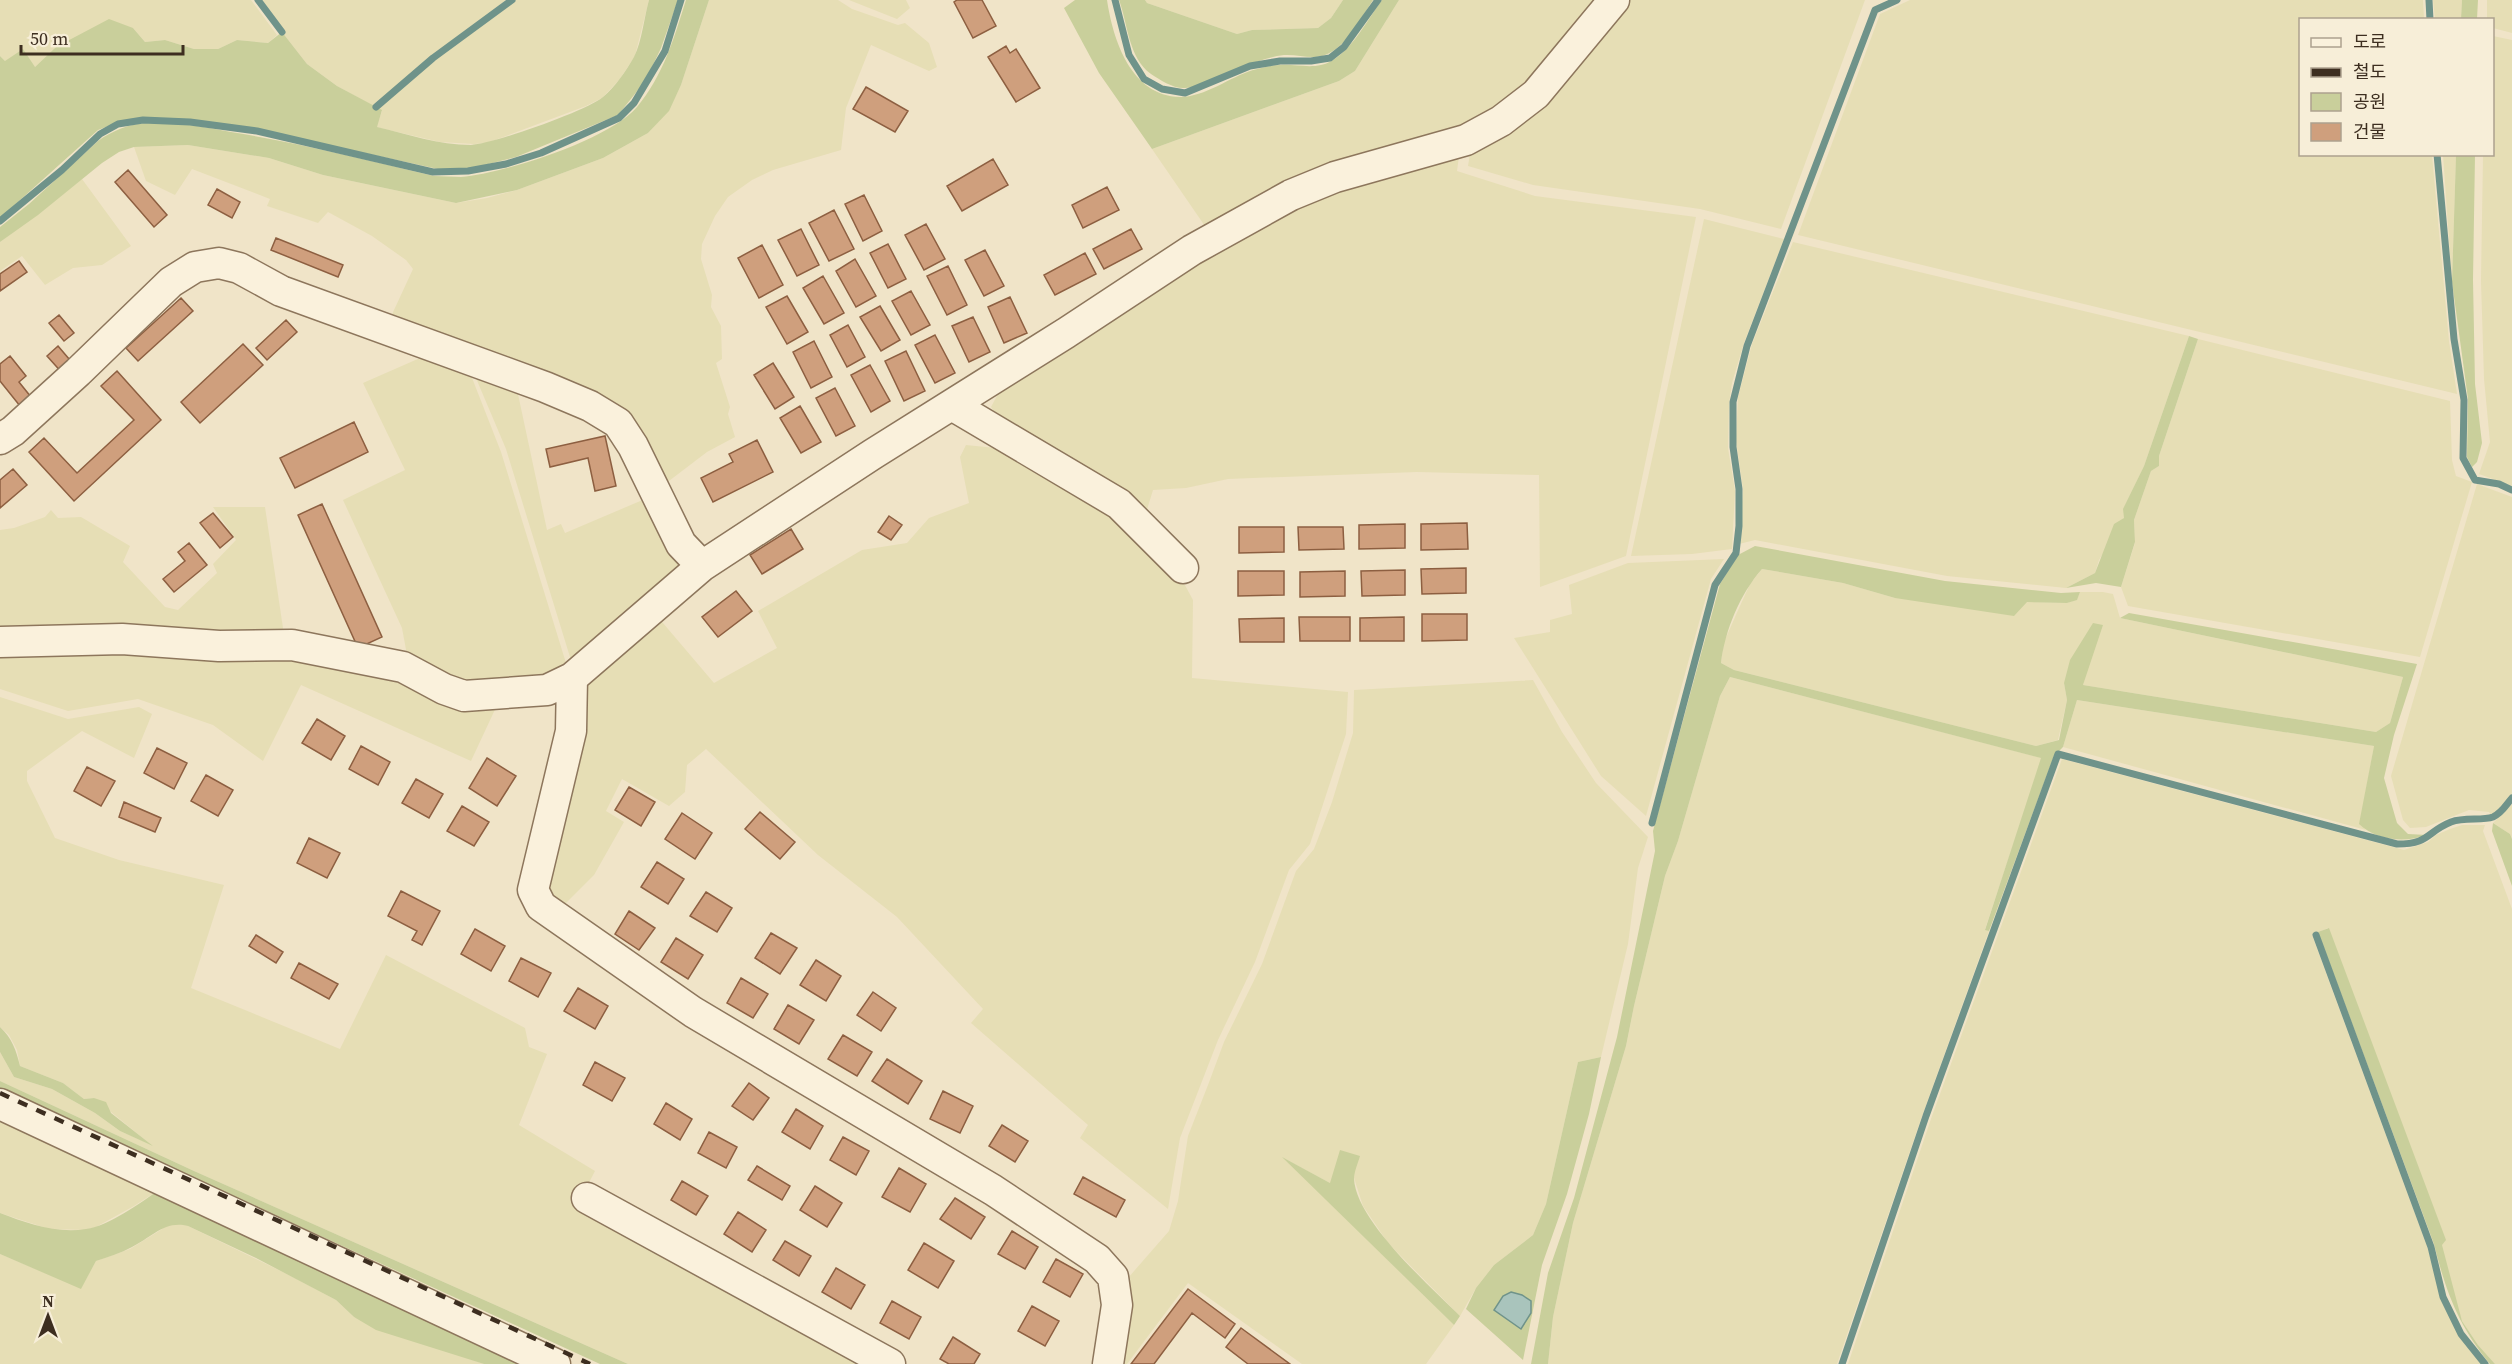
<svg xmlns="http://www.w3.org/2000/svg" width="2512" height="1364" font-family="'Source Serif 4','Noto Sans KR',serif">
	<style>
		.farmland { fill: #e6deb5 }
		.green { fill: #c9cf9b; fill-rule: evenodd }
		.water { fill: #a9c4bc; stroke: #6f938a; stroke-width: 1.5 }
		.lines { fill: none; stroke-linecap: round; stroke-linejoin: round }
		.stream { stroke: #6f938a; stroke-width: 7 }
		.building { fill: #cf9f7d; stroke: #8d5f41; stroke-width: 1.5 }
		.minor-casing { stroke: #8d765c; stroke-width: 33 }
		.minor { stroke: #faf1dc; stroke-width: 30 }
		.rail { stroke: #3d2e20; stroke-width: 4.5; stroke-dasharray: 10 10; stroke-linecap: butt }
	</style>
	<rect width="100%" height="100%" fill="#f0e4c8"/>
	<path class="farmland" d="M0,0H251L277,35L268,43L237,40L218,49H194L165,40L145,42L133,28L56,47L35,67L5,61L0,56Z
		M262,0H506L373,106L337,86L307,64L282,32L280,25Z
		M516,0H649L635,56L619,80L602,98L586,106L487,143L474,144L440,142L376,127L382,111L378,108L435,60Z
		M709,0H838L852,9L898,25L905,23L929,43L937,67L929,71L871,45L846,108L841,150L773,170L752,180L728,197L715,216L702,244L701,259L712,295L711,307L721,326L722,359L716,363L730,407L728,414L735,437L707,452L661,487L635,438L388,323L413,269L406,260L372,236L328,212L318,223L267,206L270,199L192,169L175,195L146,181L134,147L188,145L269,158L323,175L456,203L487,198L517,190L603,158L648,133L668,111L681,85Z
		M849,0H906L910,8L897,19Z
		M1145,0H1343L1331,18L1318,28L1252,30L1237,34L1147,3Z
		M1399,0H1601L1530,84L1476,125L1209,232L1152,149L1339,81L1355,71Z
		M1625,0H1865L1781,229L1700,209L1533,185L1468,166L1471,147Z
		M1910,0H2423L2424,19L2300,20V154L2432,155L2449,341L2457,394L1798,235L1880,14Z
		M2433,0H2462L2461,19H2435Z
		M2487,0H2512V33L2493,28L2492,20L2487,19Z
		M2493,36L2512,40V486L2479,474L2490,442L2484,379L2481,281L2483,155L2492,154Z
		M1460,149L1457,171L1535,196L1696,217L1626,556L1540,587L1539,475L1417,472L1228,479L1186,488L1153,490L1145,516L1008,432L991,407L999,392L1028,368L1301,198Z
		M2443,155H2456L2452,282L2445,183Z
		M82,179L131,246L102,265L73,268L45,285L22,256L0,271V242Z
		M1704,219L1784,239L1744,343L1732,383L1729,404L1728,448L1735,491L1732,549L1692,554L1631,556Z
		M1793,242L2189,336L2144,466L2124,508V518L2099,560L2095,573L2066,588L1947,576L1755,540L1739,544L1743,489L1736,441L1738,397L1752,344Z
		M2198,339L2450,401L2452,460L2456,476L2472,482L2420,657L2128,606L2121,587L2135,543L2134,520L2151,471L2159,466V456Z
		M427,346L465,360L501,452L570,676L474,694L407,655L402,628L343,500L405,470L363,383L420,358Z
		M470,364L515,380L547,530L561,524L565,533L652,496L695,567L574,670L506,449Z
		M966,445L996,448L1127,525L1180,576L1193,600L1192,678L1348,692L1346,734L1310,844L1289,870L1255,962L1218,1040L1180,1138L1168,1209L1080,1138L1088,1125L971,1023L983,1009L897,917L818,855L706,749L687,765L685,792L669,806L622,779L606,811L624,822L594,875L559,910L544,892L587,676L657,616L714,683L777,648L758,611L862,550L907,543L929,518L969,503L960,457Z
		M2477,484L2512,497V794L2499,811L2491,815L2489,812L2469,810L2426,827L2410,828L2403,820L2391,776Z
		M213,507H265L283,628L281,639L0,637V530L14,528L45,517L51,510L58,518L81,517L130,546L123,562L165,607L178,610L217,573L213,564L236,540Z
		M1724,559L1711,579L1646,816L1601,776L1514,638L1550,632V620L1572,614L1569,585L1628,563Z
		M1762,569L1843,583L1895,598L2067,603L2077,599L2080,592H2103L2113,594L2120,618L2403,677L2390,723L2376,732L2083,685L2089,663L2064,683L2067,700L2058,740L2036,746L1734,670L1721,663L1724,642L1739,608L1750,584Z
		M0,647L295,653L499,701L471,761L301,685L263,761L213,725L138,699L68,711L0,689Z
		M1730,677L2042,758L1985,929L1989,931L1921,1119L1837,1364H1548L1553,1317L1573,1223L1626,1046L1634,1006L1665,876L1678,841L1720,696Z
		M1533,680L1562,732L1596,783L1648,837L1638,868L1628,944L1601,1057L1578,1062L1546,1204L1533,1235L1494,1265L1476,1288L1460,1316L1388,1243L1363,1206L1354,1178L1330,1183L1285,1159L1454,1325L1426,1364H1302L1188,1283L1127,1364H1112L1128,1278L1169,1231L1178,1201L1188,1136L1208,1085L1224,1042L1262,964L1296,871L1314,849L1332,802L1353,733L1354,690Z
		M0,697L68,719L139,707L152,714L134,758L82,731L27,771V781L55,838L119,860L224,885L191,988L340,1049L386,955L525,1028L529,1047L547,1054L519,1125L595,1171L580,1200L876,1364H628L194,1171L0,1081V1052L14,1077L52,1089L95,1113L120,1131L150,1144L94,1098L84,1099L63,1083L20,1066L17,1050L9,1035L0,1027Z
		M2077,700L2374,746L2360,823L2366,830L2063,747Z
		M2062,759L2404,850L2428,842L2436,835L2450,829L2462,825H2485L2483,831L2512,909V1364H2495L2478,1345L2462,1321L2328,928L2312,935L2428,1249L2441,1298L2459,1335L2481,1364H1848L1932,1116Z
		M2512,804V839L2510,834L2493,823Z
		M0,1117L159,1190L134,1206L96,1227L85,1230L49,1229L0,1213Z
		M177,1223L188,1226L291,1276L336,1300L354,1317L484,1364H0V1254L81,1288L96,1261L130,1249L167,1226Z"/>
	<path class="green" d="M649,0H678L661,48L652,67L642,85L618,115L516,157L469,169H438L259,130L202,122L145,117L119,122L98,130L0,218V56L5,61L23,49L35,67L56,47L109,19L133,28L145,42L165,40L194,49H218L237,40L268,43L282,32L307,64L337,86L382,110L377,127C407,134 439,145 471,145C493,144 586,111 603,97C615,87 626,71 634,57C642,41 644,18 649,0Z
		M686,0H709L681,85L669,111L648,133L603,158L517,190L456,203L323,175L269,158L188,145L134,147L119,152L102,163L38,215L0,242V227L29,204L98,141C112,131 130,123 149,123C176,122 204,127 231,132C299,143 367,160 434,176C443,176 452,177 461,177C505,173 609,140 637,107C663,76 674,38 686,0Z
		M1075,0H1107C1113,40 1131,96 1180,97C1205,97 1230,77 1253,70C1261,68 1271,65 1280,65C1293,64 1308,68 1321,65C1347,60 1367,20 1382,0H1399L1355,71L1339,81L1152,149L1099,73L1064,8Z
		M1119,0H1145L1147,3L1237,34L1252,30L1318,28L1331,18L1343,0H1373C1361,18 1347,47 1325,55C1312,60 1298,54 1284,55C1248,59 1217,85 1185,88C1174,89 1160,80 1151,74C1128,57 1128,24 1119,0Z
		M2462,0H2478L2477,19H2461Z
		M2456,155H2475L2473,280L2475,384L2482,443L2477,462L2472,467L2467,457L2468,399L2452,282Z
		M2189,336L2198,339L2159,456V466L2151,471L2134,520L2135,542L2121,587L2096,583L2066,588L2095,573L2114,524L2124,518L2123,509L2144,466Z
		M1755,546L1945,581L2061,593L2080,592L2077,600L2067,603L2027,602L2014,616L1895,598L1843,583L1762,569C1740,594 1725,630 1721,663L1734,670L2036,746L2059,740L2067,700L2064,683L2070,660L2093,623L2103,625L2083,685L2376,732L2390,723L2403,677L2120,618L2129,613L2417,664L2394,735L2384,778L2397,823L2408,834L2427,835C2406,843 2377,841 2359,824L2374,746L2077,700L2063,747L2054,756L1989,931L1985,930L2041,758L1730,677L1720,696L1678,841L1665,876L1634,1006L1626,1046L1573,1223L1553,1317L1548,1364H1531L1548,1273L1574,1198L1617,1037L1655,851L1653,831L1720,584L1738,555Z
		M2493,823L2510,834L2512,839V886L2492,831Z
		M2329,928L2446,1240L2442,1245L2462,1321L2478,1345L2495,1364H2490C2458,1325 2446,1292 2434,1244L2318,932Z
		M0,1027C12,1038 16,1050 20,1066L63,1083L84,1099L94,1098L106,1102L111,1113L153,1146L120,1131L95,1113L52,1089L14,1077L0,1052Z
		M1601,1057L1589,1114L1567,1194L1542,1265L1523,1360L1466,1309L1476,1288L1494,1265L1533,1235L1546,1204L1578,1062ZM1511,1292L1531,1313L1494,1310L1503,1296Z
		M0,1081L194,1171L628,1364H600L0,1089Z
		M1340,1150L1360,1156C1358,1163 1354,1172 1354,1179C1356,1221 1431,1287 1460,1316L1454,1325L1282,1157L1330,1183Z
		M159,1190L539,1364H484L376,1330L354,1317L336,1300L256,1258L188,1226C165,1220 152,1237 132,1247C121,1253 108,1257 96,1261L81,1289L0,1254V1213C26,1223 57,1234 86,1229C109,1226 140,1203 159,1190Z"/>
	<path class="water" d="M1511,1292L1522,1295L1531,1301V1313L1521,1329L1494,1310L1503,1296Z"/>
	<g class="lines">
		<path class="stream" d="M258,0L282,32
			M1115,0L1129,55L1144,79L1162,89L1185,93L1250,66L1280,61H1311L1330,58L1344,47L1378,0
			M2429,0L2430,20
			M376,107L433,58L512,0
			M2437,154L2454,339L2464,400L2463,458L2475,480L2499,484L2512,490
			M0,221L62,170L100,134L118,124L143,120L190,122L257,131L433,172L468,171L506,164L541,153L619,118L634,103L665,51L681,0
			M1652,823L1715,585L1736,553L1739,526V489L1733,447V402L1747,346L1875,10L1897,0
			M2316,935L2431,1247L2443,1297L2461,1334L2485,1364
			M1842,1364L1926,1116L2058,754L2397,844C2430,844 2426,832 2451,822C2465,817 2482,821 2493,817C2502,813 2506,805 2512,798"/>
	</g>
	<path class="building" d="M957,0H982L996,26L973,38L954,2Z
		M1006,46L1010,53L1016,49L1040,88L1016,102L988,57Z
		M866,87L908,111L895,132L853,109Z
		M993,159L1008,185L962,211L947,186Z
		M128,170L167,215L154,227L115,182Z
		M1107,187L1119,210L1083,228L1072,205Z
		M217,189L240,202L232,218L208,205Z
		M864,195L882,231L863,241L845,204Z
		M834,210L854,249L829,261L809,223Z
		M926,224L945,259L924,270L905,235Z
		M801,229L819,265L797,276L778,240Z
		M1131,229L1142,249L1104,269L1093,249Z
		M276,238L343,265L338,277L271,250Z
		M888,244L906,279L888,288L870,253Z
		M762,245L783,285L759,298L738,258Z
		M985,250L1004,286L984,296L965,260Z
		M1085,253L1096,274L1055,295L1044,275Z
		M855,259L876,296L856,307L836,271Z
		M19,261L27,272L0,291V274Z
		M948,266L967,305L947,315L927,276Z
		M823,276L844,313L824,324L803,288Z
		M911,291L930,325L911,335L892,301Z
		M787,296L808,332L787,344L766,307Z
		M1010,297L1027,333L1004,343L988,307Z
		M181,298L193,311L138,361L126,348Z
		M880,306L900,340L881,351L860,317Z
		M59,315L74,333L64,341L49,323Z
		M973,317L990,352L969,362L952,326Z
		M286,320L297,332L267,360L256,348Z
		M848,325L865,357L847,367L830,335Z
		M935,335L955,373L935,383L915,345Z
		M814,341L832,377L811,388L793,352Z
		M243,344L263,365L200,423L181,402Z
		M58,346L75,366L64,375L47,356Z
		M906,351L925,391L904,401L885,361Z
		M10,356L26,376L19,382L35,402L24,411L0,381V364Z
		M773,363L794,397L775,409L754,375Z
		M870,365L890,401L871,412L851,375Z
		M117,371L161,420L74,501L29,452L44,438L77,473L134,420L101,386Z
		M835,388L855,426L836,436L816,398Z
		M800,406L821,442L801,453L780,418Z
		M354,422L368,452L295,488L280,458Z
		M605,436L616,486L595,491L588,458L550,467L546,449Z
		M757,440L773,472L713,502L701,478L733,462L729,454Z
		M13,469L27,485L0,508V480Z
		M322,504L382,637L358,648L298,515Z
		M213,513L233,537L220,548L200,523Z
		M889,516L902,525L891,540L878,532Z
		M1467,523L1468,549L1421,550V524Z
		M1405,524V548L1359,549V525Z
		M1239,527H1284V552L1239,553Z
		M1298,527H1343L1344,549L1299,550Z
		M791,529L803,549L762,574L750,555Z
		M189,543L207,565L174,592L163,579L185,561L178,552Z
		M1466,568V593L1422,594L1421,569Z
		M1405,570V595L1362,596L1361,571Z
		M1238,571H1284V595L1238,596Z
		M1345,571V596L1300,597V572Z
		M736,591L752,611L718,637L702,617Z
		M1422,614H1467V640L1422,641Z
		M1299,617H1350V641H1300Z
		M1404,617V641H1360V618Z
		M1284,618V642H1240L1239,619Z
		M317,719L345,736L331,760L302,743Z
		M361,746L390,762L378,785L349,769Z
		M157,748L187,763L174,789L144,773Z
		M487,758L516,776L497,806L469,788Z
		M87,767L115,781L101,806L74,791Z
		M206,775L233,790L218,816L191,801Z
		M416,779L443,794L429,818L402,803Z
		M629,787L655,802L641,826L615,810Z
		M124,802L161,818L155,832L119,817Z
		M462,806L489,822L474,846L447,831Z
		M760,812L795,842L780,859L745,829Z
		M682,813L712,833L695,859L665,839Z
		M309,838L340,853L327,878L297,863Z
		M657,862L684,879L668,904L641,887Z
		M401,891L440,911L422,945L412,940L417,931L388,916Z
		M706,892L732,908L717,932L690,916Z
		M629,911L655,928L639,950L615,934Z
		M475,929L505,946L491,971L461,954Z
		M771,933L797,948L780,974L755,958Z
		M256,935L283,952L276,963L249,946Z
		M676,938L703,955L688,979L661,962Z
		M521,958L551,973L538,997L509,981Z
		M816,960L841,976L826,1001L800,985Z
		M299,963L338,984L329,999L291,978Z
		M741,978L768,994L753,1018L727,1003Z
		M578,988L608,1006L595,1029L564,1011Z
		M873,992L896,1008L881,1031L857,1015Z
		M788,1005L814,1020L799,1044L774,1029Z
		M843,1035L872,1052L857,1076L828,1059Z
		M887,1059L922,1081L908,1104L872,1081Z
		M595,1062L625,1078L612,1101L583,1085Z
		M749,1083L769,1098L753,1120L732,1106Z
		M943,1091L973,1106L960,1133L930,1119Z
		M666,1103L692,1119L680,1140L654,1124Z
		M796,1109L823,1126L810,1149L782,1132Z
		M1002,1125L1028,1141L1015,1162L989,1146Z
		M709,1132L737,1147L726,1168L698,1153Z
		M843,1137L869,1151L856,1175L830,1160Z
		M757,1166L790,1186L782,1200L748,1180Z
		M899,1168L926,1184L910,1212L882,1197Z
		M1083,1177L1125,1200L1116,1217L1074,1194Z
		M682,1181L708,1196L696,1215L671,1200Z
		M815,1186L842,1203L827,1227L800,1210Z
		M955,1198L985,1217L971,1239L940,1219Z
		M738,1212L766,1230L752,1252L724,1234Z
		M1012,1231L1038,1247L1025,1269L998,1254Z
		M785,1241L811,1256L799,1276L773,1260Z
		M924,1243L954,1261L938,1288L908,1270Z
		M1056,1259L1083,1274L1070,1297L1043,1282Z
		M836,1268L865,1285L851,1309L822,1292Z
		M1188,1289L1235,1324L1225,1338L1192,1313L1154,1364H1131Z
		M892,1301L921,1317L909,1339L880,1323Z
		M1032,1306L1059,1321L1045,1346L1018,1331Z
		M1241,1328L1290,1364H1248L1226,1347Z
		M953,1337L980,1354L974,1364H949L940,1359Z"/>
	<g class="lines">
		<defs>
			<path id="minor" d="M952,405L1119,504L1183,568
				M0,439L13,431L78,372L171,282L195,267L219,263L239,268L281,291L545,387L590,406L618,423L633,446L681,544L702,566
				M0,642L122,639L219,646L292,645L403,667L444,689L464,696L547,690L572,678L702,566L873,454L1066,333L1192,250L1291,195L1335,177L1466,140L1501,121L1536,94L1614,0
				M572,678L571,731L533,890L541,906L693,1012L993,1190L1097,1259L1113,1277L1117,1305L1108,1364
				M0,1104L555,1364
				M587,1198L890,1364"/>
		</defs>
		<use href="#minor" class="minor-casing"/>
		<use href="#minor" class="minor"/>
		<path class="rail" d="M0,1093L590,1364"/>
	</g>
	<rect x="2299" y="18" width="195" height="138" fill="#f7eed8" stroke="#ada18e" stroke-width="1.5"/>
	<rect x="2311" y="38" width="30" height="9" fill="#faf1dc" stroke="#ada18e" stroke-width="1.5"/>
	<text x="2353" y="48" font-size="18" fill="#3d2e20">도로</text>
	<rect x="2311" y="68" width="30" height="9" fill="#3d2e20" stroke="#ada18e" stroke-width="1.5"/>
	<text x="2353" y="78" font-size="18" fill="#3d2e20">철도</text>
	<rect x="2311" y="93" width="30" height="18" fill="#c9cf9b" stroke="#ada18e" stroke-width="1.5"/>
	<text x="2353" y="108" font-size="18" fill="#3d2e20">공원</text>
	<rect x="2311" y="123" width="30" height="18" fill="#cf9f7d" stroke="#ada18e" stroke-width="1.5"/>
	<text x="2353" y="138" font-size="18" fill="#3d2e20">건물</text>
	<g transform="translate(48 1316)" stroke="#f7eed8" stroke-width="4.5" paint-order="stroke">
	<path d="M0-4.5L10 22L0 15L-10 22Z" fill="#3d2e20"/>
	<text y="-9" font-size="16" font-weight="bold" text-anchor="middle" fill="#3d2e20">N</text>
	</g>
	<path d="M21 45v9h162v-9" fill="none" stroke="#3d2e20" stroke-width="3"/>
	<text x="30" y="45" font-size="18" fill="#3d2e20" stroke="#f7eed8" stroke-width="4.5" paint-order="stroke">50 m</text>
</svg>
